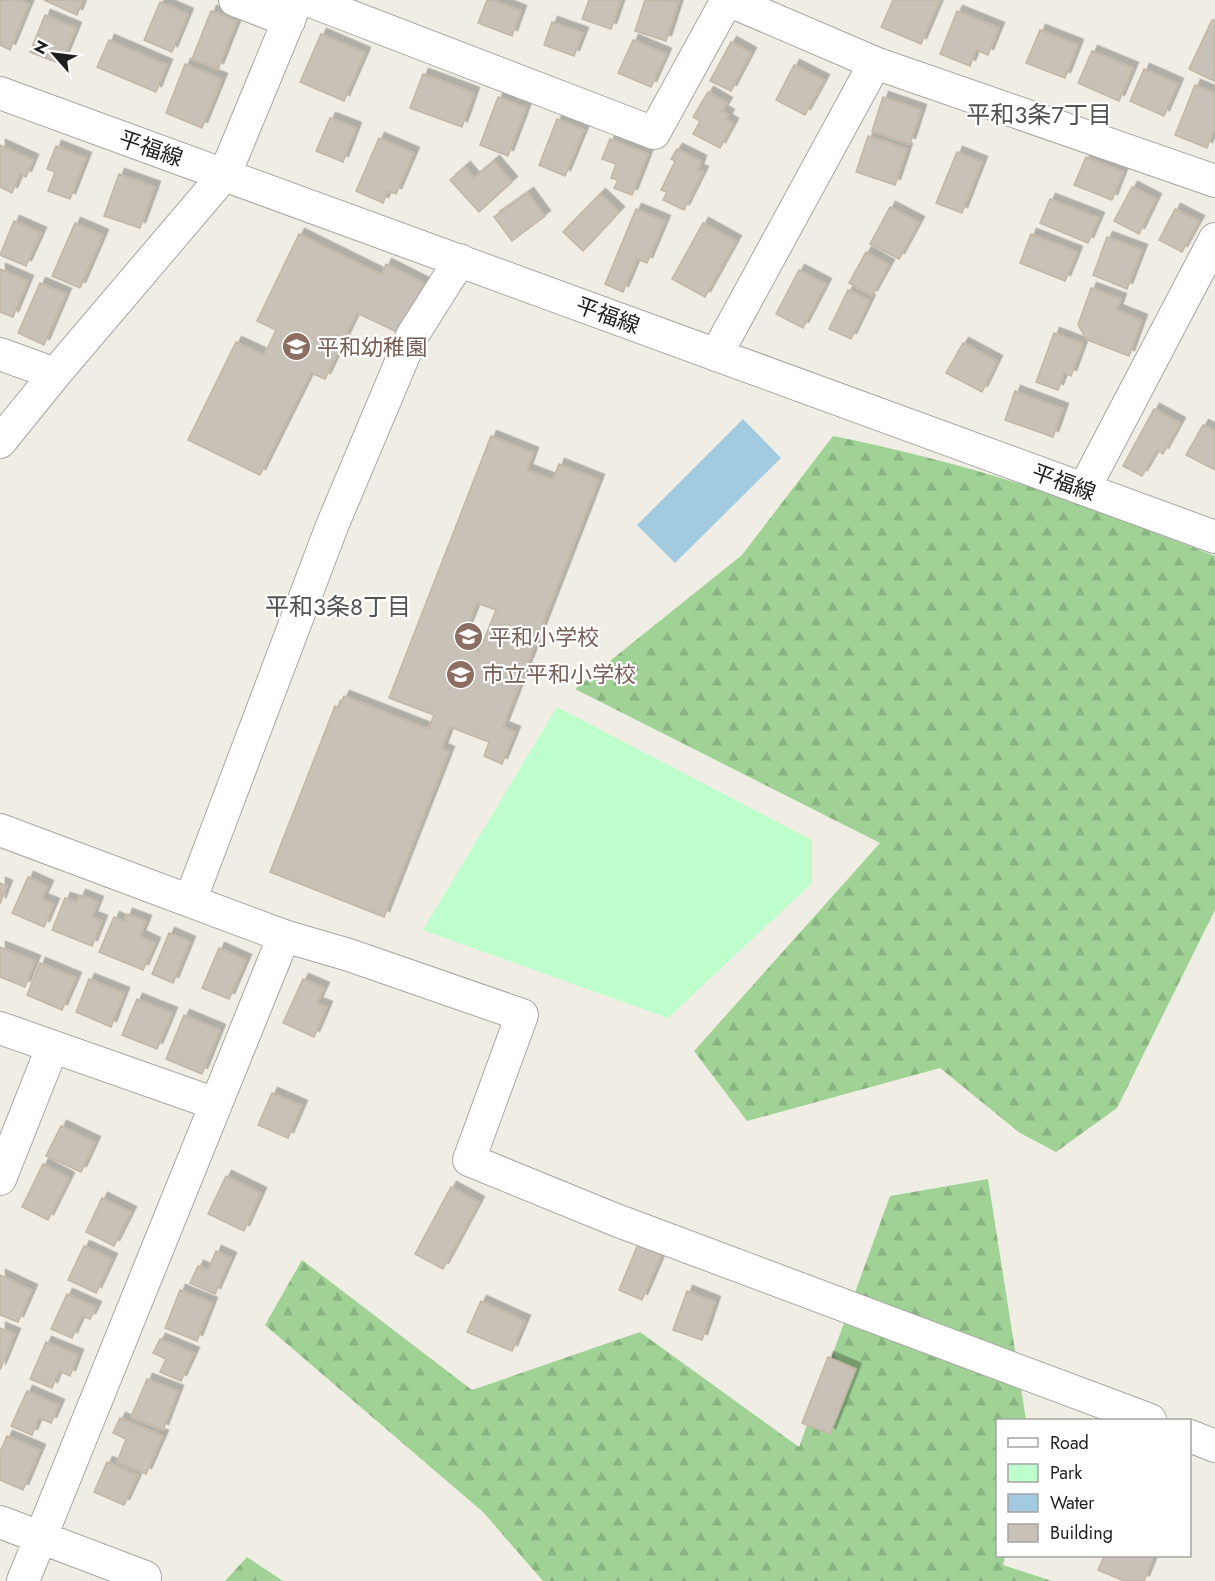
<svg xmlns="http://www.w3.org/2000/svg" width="1215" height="1581" font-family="Jost,'Noto Sans JP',sans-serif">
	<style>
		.forest { fill: url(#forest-firs) }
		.park { fill: #befdcc }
		.water { fill: #a2cae1 }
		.building { fill: #c8c1b7; stroke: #c3b6a5; stroke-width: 1.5; fill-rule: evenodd; filter: url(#shadow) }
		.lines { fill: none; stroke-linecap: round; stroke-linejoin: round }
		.minor-casing { stroke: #a6a6a6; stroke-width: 34 }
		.minor { stroke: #fff; stroke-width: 32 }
		.labels { text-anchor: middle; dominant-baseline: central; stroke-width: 4.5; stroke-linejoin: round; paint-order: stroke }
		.street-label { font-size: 22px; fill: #1f1f1f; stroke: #fff }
		.education-label { font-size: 22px; fill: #785e54; stroke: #fff; text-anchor: start }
		.neighbourhood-label { font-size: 24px; fill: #525252; stroke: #fff }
	</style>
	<defs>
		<pattern id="forest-firs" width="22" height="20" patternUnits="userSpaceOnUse" patternTransform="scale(1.5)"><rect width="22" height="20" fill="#a0d296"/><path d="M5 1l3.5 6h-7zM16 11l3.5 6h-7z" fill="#89b481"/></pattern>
		<filter id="shadow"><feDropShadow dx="5.5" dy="-5.5" stdDeviation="0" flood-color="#0004"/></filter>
	</defs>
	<rect width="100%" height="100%" fill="#f0eee4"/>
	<path class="forest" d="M833,436C918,453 1002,476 1083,505C1128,520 1171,539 1215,556V910L1117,1108L1056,1152L1020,1133L940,1068L747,1121L694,1051L880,843L575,689L742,555Z
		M988,1179L1026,1420H998V1556H1005L1003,1565L1052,1581H543L484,1513L265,1325L302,1260L472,1390L640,1332L799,1447L890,1196Z
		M247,1557L283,1581H225Z"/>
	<path class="park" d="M557,707L812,840V883L668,1018L423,930Z"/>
	<path class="water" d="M743,419L781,458L675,563L637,525Z"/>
	<path class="building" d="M0,0H20L29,4L10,50L0,45Z
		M44,0H83L77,15Z
		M487,0H493L521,11L512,36L478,23Z
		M589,0H621L611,29L582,19Z
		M645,0L679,1L666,41L635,31Z
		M893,0H940L921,44L881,27Z
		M160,2L188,14L172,52L144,40Z
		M211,11L237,21L218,69L192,59Z
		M957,11L999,28L988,55L976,50L970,66L940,54Z
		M45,15L76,28L61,64L30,52Z
		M1212,20L1215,21L1214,81L1189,69Z
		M552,22L583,33L574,56L544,45Z
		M1040,30L1078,45L1065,78L1026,63Z
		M321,34L365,53L344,101L300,82Z
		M109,40L167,65L156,92L97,67Z
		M633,40L666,54L651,87L618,73Z
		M731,42L751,53L731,91L710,81Z
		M1092,51L1133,68L1119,101L1078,83Z
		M185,64L222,79L202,128L166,113Z
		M794,65L824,80L805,115L776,100Z
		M1144,69L1178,84L1164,116L1130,101Z
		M423,74L474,93L462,127L410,108Z
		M1195,85L1215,93V127L1207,148L1175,135Z
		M708,92L727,103L722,111L729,115L726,119L733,124L720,148L693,134L700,121L693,117Z
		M498,97L526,108L508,156L480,145Z
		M883,97L921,110L910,144L872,131Z
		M330,118L356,128L343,162L316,151Z
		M557,119L584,130L565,176L539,165Z
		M868,136L907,149L895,185L856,172Z
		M379,138L414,153L396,194L388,191L383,203L356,191Z
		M610,139L648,154L632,195L614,188L618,180L611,178L616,164L602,159Z
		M0,145L33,160L26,177L20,174L12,193L0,187Z
		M56,146L86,158L70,199L48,191L55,172L47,169Z
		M677,149L701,161L698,170L703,172L684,210L663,200L667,192L661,190L675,161L671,159Z
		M957,152L982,162L962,213L936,203Z
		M1086,157L1123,172L1112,200L1074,185Z
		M494,161L512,182L479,212L450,180L465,167L474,178Z
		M119,174L155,187L140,228L104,216Z
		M1132,187L1156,199L1139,234L1114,221Z
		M528,193L545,216L512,241L494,217Z
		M600,194L619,212L583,251L563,232Z
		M1050,199L1099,218L1088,243L1040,223Z
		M890,207L919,222L899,259L870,244Z
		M636,209L665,221L647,263L637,259L623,292L605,284Z
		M1175,209L1199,221L1182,252L1159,240Z
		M14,221L41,233L26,266L0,255Z
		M75,223L103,235L80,288L52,276Z
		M703,223L736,241L705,297L672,279Z
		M299,234L382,275L386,264L424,283L399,333L357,313L325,379L311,373L260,475L188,440L236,342L264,355L276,330L257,321Z
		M1031,234L1077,252L1065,281L1020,263Z
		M1107,237L1142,250L1127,289L1093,275Z
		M866,252L889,265L872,296L849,283Z
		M0,269L28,281L13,317L0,312Z
		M799,270L826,284L803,328L776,314Z
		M40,283L66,294L44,345L18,333Z
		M1091,288L1121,299L1117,310L1142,320L1129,356L1087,340L1078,325Z
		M848,290L870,300L851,339L829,329Z
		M1054,333L1083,344L1071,376L1064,373L1058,390L1036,382Z
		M963,343L997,361L982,392L946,373Z
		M1015,391L1063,409L1053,437L1005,420Z
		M1154,409L1180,423L1163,454L1157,450L1142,476L1123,466Z
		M1203,425L1215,431V470L1186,455Z
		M491,436L533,453L527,470L553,480L559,464L599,480L503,727L515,732L502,764L484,756L489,742L450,727L442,749L449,752L384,917L270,872L335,706L339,707L344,696L428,729L434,715L389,698ZM477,603L496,610L479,652L460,645Z
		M28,877L48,886L42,899L54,904L44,927L12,913Z
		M0,883L7,886L0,904Z
		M80,895L98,902L92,917L102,921L92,946L52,930L65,898L77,902Z
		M127,914L146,921L140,936L155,943L143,970L99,952L114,917L124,922Z
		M169,933L190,942L173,983L152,974Z
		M0,947L35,961L25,987L0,977Z
		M219,948L246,960L229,999L202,988Z
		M40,963L76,978L62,1010L27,995Z
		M89,979L124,993L111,1027L76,1012Z
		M303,979L324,988L317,1003L327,1007L314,1037L283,1023Z
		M137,999L172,1013L157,1049L122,1035Z
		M184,1015L220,1030L202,1074L166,1059Z
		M272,1093L302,1106L288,1138L258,1125Z
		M61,1126L95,1142L81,1172L46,1156Z
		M43,1164L69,1178L48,1220L22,1207Z
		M226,1176L261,1193L244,1231L208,1214Z
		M451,1187L479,1202L443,1269L415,1254Z
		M102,1198L131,1212L114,1246L86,1232Z
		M638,1244L662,1254L642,1300L619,1290Z
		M84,1246L112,1259L96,1293L68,1280Z
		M216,1251L231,1258L215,1294L190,1283L198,1266L208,1270Z
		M0,1275L32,1290L18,1322L0,1315Z
		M180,1290L212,1303L197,1341L165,1328Z
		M687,1291L715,1302L702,1340L673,1330Z
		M67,1294L96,1307L90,1319L82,1316L72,1338L51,1329Z
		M481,1301L525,1321L512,1351L467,1332Z
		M0,1328L15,1334L0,1370Z
		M160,1339L194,1353L181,1381L160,1372L166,1359L153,1353Z
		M46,1342L78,1355L70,1376L59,1371L52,1388L30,1379Z
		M828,1357L856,1369L830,1434L802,1423Z
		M147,1379L178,1391L163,1430L131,1417Z
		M27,1391L59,1405L51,1423L39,1418L32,1435L11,1426Z
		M120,1418L163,1436L146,1474L117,1462L126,1439L113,1433Z
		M7,1436L40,1450L23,1490L0,1480V1452Z
		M107,1462L138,1475L124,1505L94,1492Z
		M1104,1556H1154L1144,1581H1124L1098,1570Z"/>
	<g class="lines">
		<defs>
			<path id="minor" d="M235,0L289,21
				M308,0L654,133L727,0
				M728,0L875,63L1215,181
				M0,93L1215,537
				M0,354L55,374
				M716,355L875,63
				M0,442L55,374L225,174L297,0
				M1084,489L1215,239
				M0,830L284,936L349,955L522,1015L469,1160L616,1220L1150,1420
				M190,901L332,526L412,336L460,260
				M0,1028L216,1104
				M0,1179L52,1048
				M1190,1436L1215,1446
				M0,1522L145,1577
				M23,1581L284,936"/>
		</defs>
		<use href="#minor" class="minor-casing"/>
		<use href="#minor" class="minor"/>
	</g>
	<defs>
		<symbol id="school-disc" viewBox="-11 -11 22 22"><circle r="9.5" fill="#8d6e63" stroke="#fff"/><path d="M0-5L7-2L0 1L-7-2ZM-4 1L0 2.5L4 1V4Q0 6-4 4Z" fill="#fff"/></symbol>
	</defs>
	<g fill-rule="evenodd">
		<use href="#school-disc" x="280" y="330" width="33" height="33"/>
		<use href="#school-disc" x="452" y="620" width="33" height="33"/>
		<use href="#school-disc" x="444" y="658" width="33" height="33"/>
	</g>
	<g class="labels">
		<g class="street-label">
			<text transform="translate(151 148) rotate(19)">平福線</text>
			<text transform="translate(608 315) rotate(20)">平福線</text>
			<text transform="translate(1064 482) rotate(20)">平福線</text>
		</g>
		<g class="education-label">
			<text x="317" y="347">平和幼稚園</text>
			<text x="489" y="637">平和小学校</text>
			<text x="482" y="674">市立平和小学校</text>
		</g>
		<g class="neighbourhood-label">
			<text x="1039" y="114">平和3条7丁目</text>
			<text x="338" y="606">平和3条8丁目</text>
		</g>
	</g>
	<rect x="996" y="1419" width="195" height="138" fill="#ffffff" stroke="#a5a5a5" stroke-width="1.5"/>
	<rect x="1008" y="1438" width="30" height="9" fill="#ffffff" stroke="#a5a5a5" stroke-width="1.5"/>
	<text x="1050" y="1449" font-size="18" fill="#1f1f1f">Road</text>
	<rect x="1008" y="1464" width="30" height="18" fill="#befdcc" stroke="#a5a5a5" stroke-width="1.5"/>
	<text x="1050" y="1479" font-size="18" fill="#1f1f1f">Park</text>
	<rect x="1008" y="1494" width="30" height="18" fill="#a2cae1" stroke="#a5a5a5" stroke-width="1.5"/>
	<text x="1050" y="1509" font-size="18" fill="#1f1f1f">Water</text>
	<rect x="1008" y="1524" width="30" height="18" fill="#c8c1b7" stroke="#a5a5a5" stroke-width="1.5"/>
	<text x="1050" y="1539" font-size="18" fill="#1f1f1f">Building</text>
	<g transform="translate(54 54) rotate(298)" stroke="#ffffff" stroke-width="4.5" paint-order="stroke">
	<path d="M0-4.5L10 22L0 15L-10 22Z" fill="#1f1f1f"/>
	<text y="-9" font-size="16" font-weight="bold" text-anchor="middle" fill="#1f1f1f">N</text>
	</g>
</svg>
